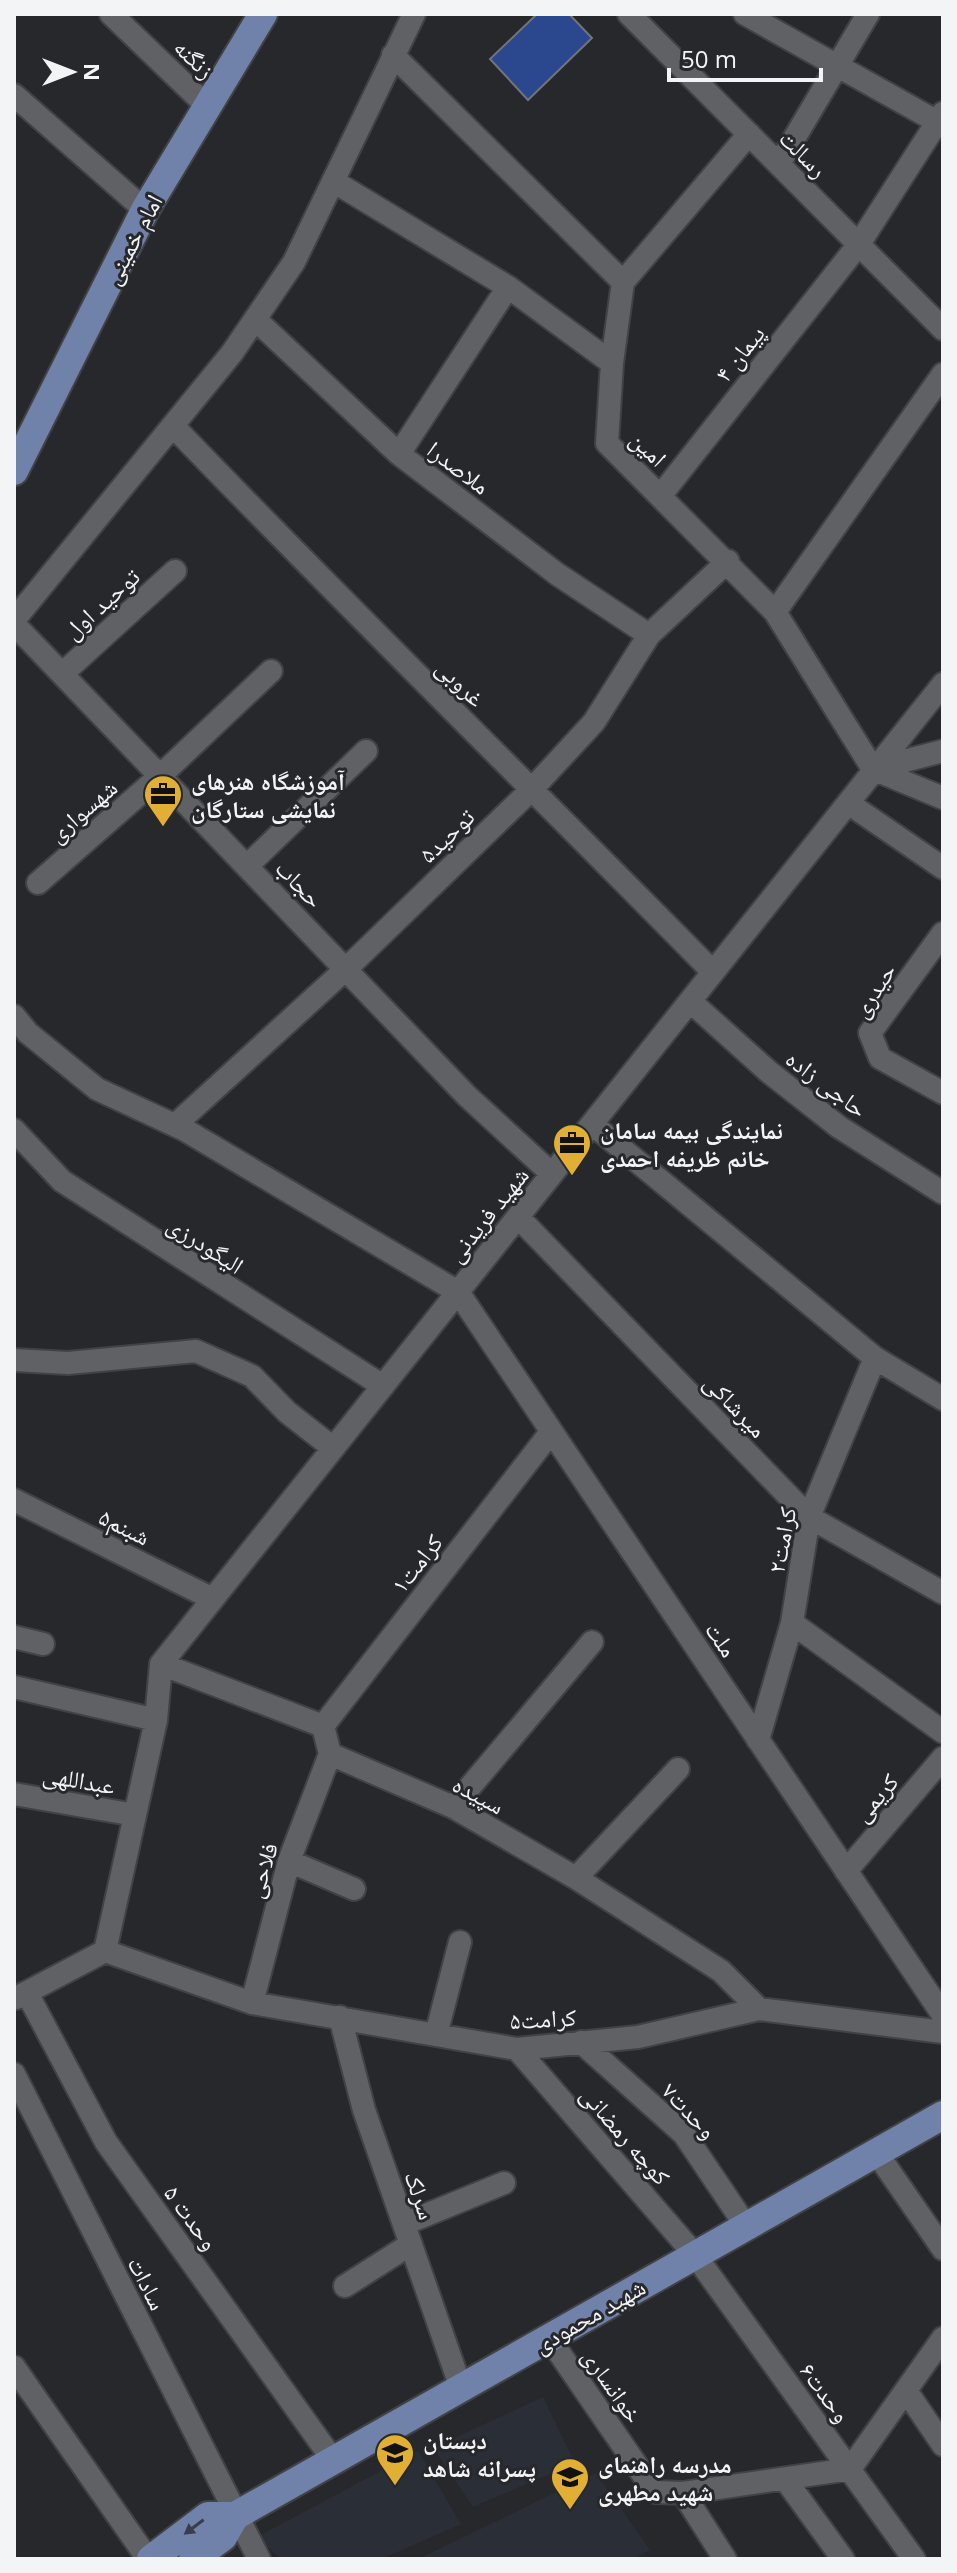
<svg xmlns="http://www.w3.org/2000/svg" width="957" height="2573" font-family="'Open Sans','Noto Naskh Arabic',sans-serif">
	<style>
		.built { fill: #2a2e37 }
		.building { fill: #2b478e; stroke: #727478; stroke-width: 2 }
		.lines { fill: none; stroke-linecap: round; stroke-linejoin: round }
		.minor-casing { stroke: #414246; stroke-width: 26 }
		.major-casing { stroke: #414246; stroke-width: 32 }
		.minor { stroke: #5f6165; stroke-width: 22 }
		.major { stroke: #7082a9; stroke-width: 28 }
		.oneway { fill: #383e4a }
		.labels { text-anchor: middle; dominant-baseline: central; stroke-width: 6; stroke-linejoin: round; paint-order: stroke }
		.street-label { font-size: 24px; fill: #f2f4f6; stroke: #26282b }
		.poi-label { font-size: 24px; font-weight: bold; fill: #f2f4f6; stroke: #26282b; text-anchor: start }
	</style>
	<rect width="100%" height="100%" fill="#26282b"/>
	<path class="built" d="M543,2397L575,2463L473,2507L433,2448Z
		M418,2451L461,2524L382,2559H281L257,2537Z
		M596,2473L650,2550L633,2559H418Z"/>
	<path class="building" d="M537,14H569L592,38L528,100L490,59Z"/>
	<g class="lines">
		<defs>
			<path id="minor" d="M111,14L207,106
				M629,14L943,329
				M745,14L943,125
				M393,55L623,282
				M14,95L145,210
				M749,134L623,282L612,363L607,443L775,612L873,769
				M779,164L868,14
				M333,181L508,287L612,363
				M255,319L399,454L557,574L649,635
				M174,427C351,611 534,790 713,972
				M399,454L508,287
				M661,495L859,244L943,113
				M775,612L943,374
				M14,620L232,353L294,262L414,14
				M14,624L467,1096L552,1174
				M62,674L175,571
				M873,769L943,798
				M873,769L943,751
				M848,803L943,868
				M247,866L366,751
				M38,883L160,776L271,671
				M943,933L870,1033L880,1058L943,1093
				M690,1001L769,1072L839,1127L943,1193
				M14,1016L28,1033L97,1089L185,1130L458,1292L943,2015
				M592,1124L875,1358L943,1399
				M175,1125L347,968L533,788L594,722L649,635L728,561
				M14,1130L62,1181L383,1386
				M518,1217L809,1517L943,1593
				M14,1360L68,1363L196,1351L252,1376L287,1412L333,1448
				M14,1500L213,1599
				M792,1623L943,1732
				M14,1637L43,1644
				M161,1664L943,684
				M161,1664L323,1726L330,1754L453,1807L576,1878L721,1971L759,2009
				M14,1687L156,1720
				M323,1726L551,1432
				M758,1740L792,1623L809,1517L875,1358
				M14,1794L135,1815
				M453,1807L592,1642
				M289,1861L354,1889
				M846,1871L943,1758
				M576,1878L678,1769
				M105,1951L252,2003L517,2049L638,2037L759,2009L943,2032
				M27,1993L106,2142L333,2460
				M16,1998L105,1951L156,1720L161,1664
				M252,2003L289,1861L330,1754
				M340,2017L364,2110L461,2388
				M436,2035L460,1942
				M581,2042L684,2134L746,2226
				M517,2049L695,2255L914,2559
				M14,2074L259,2559
				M876,2152L943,2249
				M404,2224L504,2183
				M345,2286L411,2244
				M549,2338L655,2492L683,2493L725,2559
				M14,2367L148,2559
				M907,2392L943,2445
				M785,2479L843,2559
				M683,2493L850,2469L943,2338"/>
			<path id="major" d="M14,471L145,210L263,14
				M235,2516L943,2115
				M151,2559L208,2516H235L223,2537L193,2559"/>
		</defs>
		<use href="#minor" class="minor-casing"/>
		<use href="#major" class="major-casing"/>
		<use href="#minor" class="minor"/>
		<use href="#major" class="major"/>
	</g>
	<defs><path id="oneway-solid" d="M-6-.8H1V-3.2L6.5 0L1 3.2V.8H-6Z" transform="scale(2)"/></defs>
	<use class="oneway" href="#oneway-solid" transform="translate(194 2527) rotate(143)"/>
	<defs>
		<symbol id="office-pin" viewBox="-11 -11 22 30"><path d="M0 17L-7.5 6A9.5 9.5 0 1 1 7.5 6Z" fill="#e1af34" stroke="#26282b"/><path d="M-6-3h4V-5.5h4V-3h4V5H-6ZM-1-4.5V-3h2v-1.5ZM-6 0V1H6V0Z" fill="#111"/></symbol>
		<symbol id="university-pin" viewBox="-11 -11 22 30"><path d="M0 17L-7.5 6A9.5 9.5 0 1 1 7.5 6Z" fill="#e1af34" stroke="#26282b"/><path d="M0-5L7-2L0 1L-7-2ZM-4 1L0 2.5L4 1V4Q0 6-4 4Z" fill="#111"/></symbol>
	</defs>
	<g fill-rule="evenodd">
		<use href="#office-pin" x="141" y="772" width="44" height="60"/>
		<use href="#office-pin" x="550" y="1121" width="44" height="60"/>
		<use href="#university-pin" x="373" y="2431" width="44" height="60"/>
		<use href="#university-pin" x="548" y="2455" width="44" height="60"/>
	</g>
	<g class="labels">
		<g class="street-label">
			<text transform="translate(195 58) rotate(44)">زنگنه</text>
			<text transform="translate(804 153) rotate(45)">رسالت</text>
			<text transform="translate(132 239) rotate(-62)">امام خمینی</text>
			<text transform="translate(739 353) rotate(-52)">پیمان ۴</text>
			<text transform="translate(649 448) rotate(44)">امین</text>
			<text transform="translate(459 467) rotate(37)">ملاصدرا</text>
			<text transform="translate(101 603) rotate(-42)">توحید اول</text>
			<text transform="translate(461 682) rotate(44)">غروبی</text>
			<text transform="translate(82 810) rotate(-41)">شهسواری</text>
			<text transform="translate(446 835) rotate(-44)">توحید۵</text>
			<text transform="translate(300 883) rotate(46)">حجاب</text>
			<text transform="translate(873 990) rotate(-57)">حیدری</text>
			<text transform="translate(827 1083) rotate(37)">حاجی زاده</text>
			<text transform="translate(487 1214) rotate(-51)">شهید فریدنی</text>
			<text transform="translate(206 1244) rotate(33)">الیگودرزی</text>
			<text transform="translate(736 1405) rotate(46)">میرشاکی</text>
			<text transform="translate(125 1526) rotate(26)">شبنم۵</text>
			<text transform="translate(781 1540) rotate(-79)">کرامت۲</text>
			<text transform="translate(416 1563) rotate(-52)">کرامت۱</text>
			<text transform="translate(722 1639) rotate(56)">ملت</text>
			<text transform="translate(79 1779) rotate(10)">عبداللهی</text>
			<text transform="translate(479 1794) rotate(28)">سپیده</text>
			<text transform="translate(875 1797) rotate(-49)">کریمی</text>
			<text transform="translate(261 1870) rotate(-73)">فلاحی</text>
			<text transform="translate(543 2018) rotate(-3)">کرامت۵</text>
			<text transform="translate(690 2110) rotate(47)">۷وحدت</text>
			<text transform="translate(626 2135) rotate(49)">کوچه رمضانی</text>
			<text transform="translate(421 2195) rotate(71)">سرلک</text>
			<text transform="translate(192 2217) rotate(54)">وحدت ۵</text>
			<text transform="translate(148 2283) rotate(63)">سادات</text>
			<text transform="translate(589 2315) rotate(-30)">شهید محمودی</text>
			<text transform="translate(613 2385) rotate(55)">خوانساری</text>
			<text transform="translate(826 2392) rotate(54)">وحدت۶</text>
		</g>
		<g class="poi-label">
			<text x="191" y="780">آموزشگاه هنرهای<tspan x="191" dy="28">نمایشی ستارگان</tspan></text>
			<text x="600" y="1129">نمایندگی بیمه سامان<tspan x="600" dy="28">خانم ظریفه احمدی</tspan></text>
			<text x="423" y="2439">دبستان<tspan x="423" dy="28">پسرانه شاهد</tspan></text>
			<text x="598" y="2463">مدرسه راهنمای<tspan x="598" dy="28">شهید مطهری</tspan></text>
		</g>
	</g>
	<rect width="957" height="2573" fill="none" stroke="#f2f4f6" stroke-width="32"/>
	<g transform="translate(72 72) rotate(90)" stroke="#26282b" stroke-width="6" paint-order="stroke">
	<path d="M0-6L14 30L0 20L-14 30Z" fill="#f2f4f6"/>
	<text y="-12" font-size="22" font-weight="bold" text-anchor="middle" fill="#f2f4f6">N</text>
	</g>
	<path d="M669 68v12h152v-12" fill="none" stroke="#f2f4f6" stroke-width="4"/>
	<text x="681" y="68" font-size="24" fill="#f2f4f6" stroke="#26282b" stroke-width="6" paint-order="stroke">50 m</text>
</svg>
